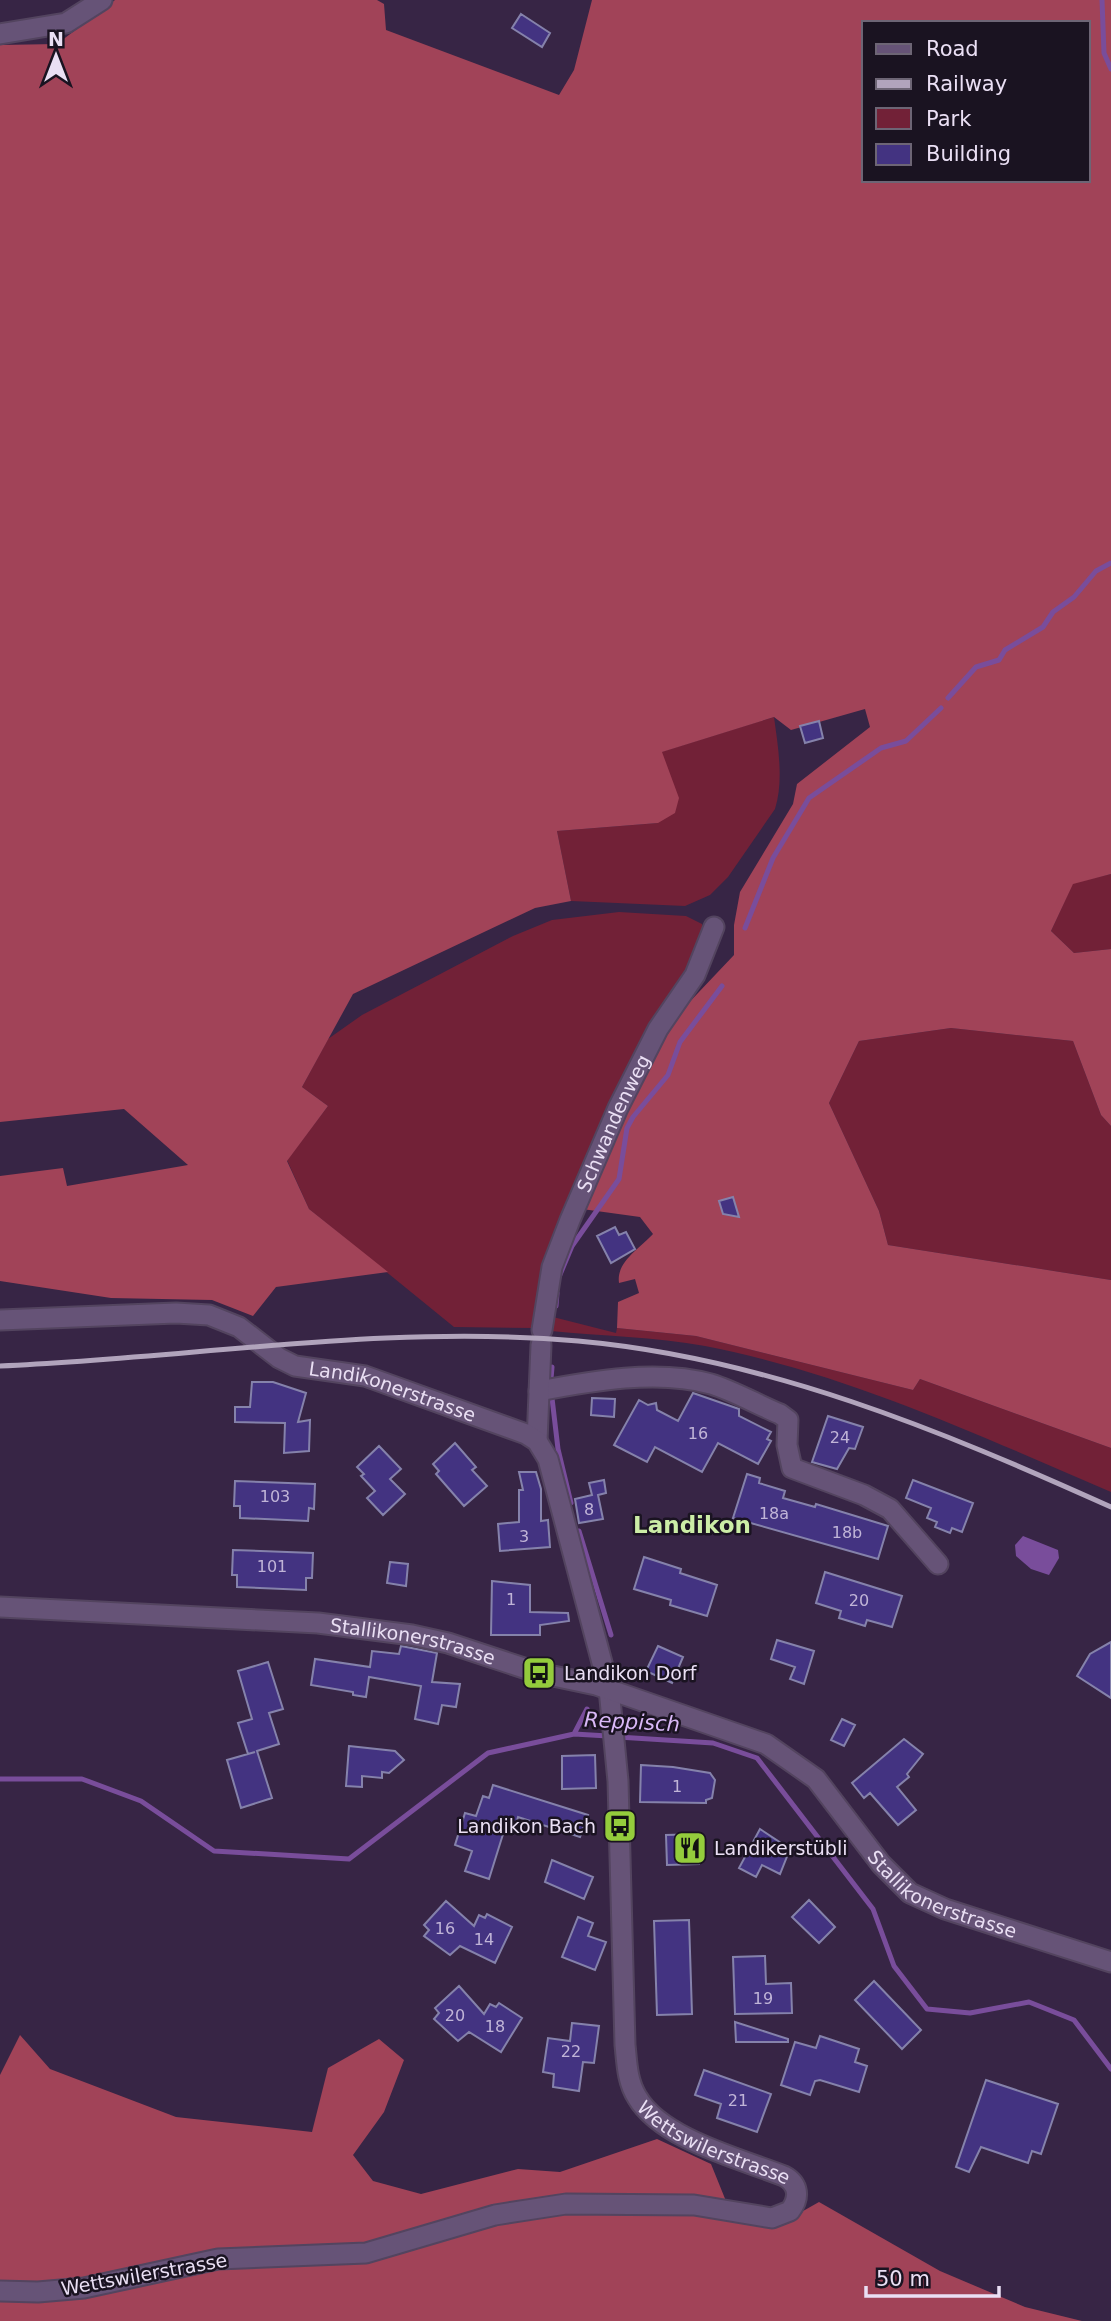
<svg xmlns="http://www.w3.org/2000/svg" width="1111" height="2321" font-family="'DejaVu Sans',sans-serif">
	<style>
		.green { fill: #722137 }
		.forest { fill: #a14358; fill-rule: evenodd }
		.water { fill: #794d9b }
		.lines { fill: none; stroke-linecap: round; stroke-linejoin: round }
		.stream { stroke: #794d9b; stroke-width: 5 }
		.building { fill: #433381; stroke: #8582ab; stroke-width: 2 }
		.minor-casing { stroke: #53445f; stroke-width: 23 }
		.tertiary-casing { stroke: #53445f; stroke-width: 23 }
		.minor { stroke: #665377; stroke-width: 19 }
		.tertiary { stroke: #665377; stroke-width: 19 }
		.rail { stroke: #b1a4bc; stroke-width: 5 }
		.labels { text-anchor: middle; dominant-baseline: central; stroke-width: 5; stroke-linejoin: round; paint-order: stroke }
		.number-label { font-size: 16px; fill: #c0b4d7 }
		.street-label { font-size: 19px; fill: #eadff4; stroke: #1a1321 }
		.poi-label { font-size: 19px; fill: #eadff4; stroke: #1a1321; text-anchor: start }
		.water-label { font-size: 21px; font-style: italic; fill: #d9b8f7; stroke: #1a1321 }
		.quarter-label { font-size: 23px; font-weight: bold; fill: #cceda6; stroke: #1a1321 }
	</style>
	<rect width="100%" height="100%" fill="#372545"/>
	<path class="green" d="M774,717C778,747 784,780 775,809L728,877L710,895L685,906L571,901L557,831L658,823L661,752Z
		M1111,874V949L1074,953L1051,931L1073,883Z
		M619,912L686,916L702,924C705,958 682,984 663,1009L534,1328L454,1327L309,1209L287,1160L328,1106L302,1087L328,1039L362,1015L513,936L552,920Z
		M951,1028L1073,1041L1101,1115L1111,1126V1280L888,1245L879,1211L829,1103L859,1041Z
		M553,1317L616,1333L617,1328L696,1336L913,1390L920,1379L1111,1448V1492C978,1435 848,1374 705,1346C655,1337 601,1336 551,1331Z"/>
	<path class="forest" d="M115,0H377L384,4L386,30L559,95L574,70L592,0H1111V874L1073,884L1051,931L1074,953L1111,949V1126L1101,1115L1073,1041L951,1028L859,1041L829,1103L879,1211L888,1245L1111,1280V1448L920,1379L913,1390L696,1336L617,1328L618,1302L639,1293L635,1279L619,1283C616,1262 639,1249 653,1234L640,1217L582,1209L635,1092L680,1012L734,955V925L740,892L793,804L797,784L870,727L865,709L791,730L774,717L662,752L679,798L675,813L658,823L557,831L571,901L535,908L353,994L302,1087L328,1106L287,1161L309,1209L388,1272L276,1287L253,1316L212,1300L111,1298L0,1281V1176L63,1168L67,1186L188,1165L124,1109L0,1122V45L57,44ZM864,23H1088V180H864Z
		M20,2035L50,2069L176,2117L312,2132L328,2068L379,2039L404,2060L384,2112L353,2155L373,2181L421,2194L518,2169L560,2172L657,2139L711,2164L730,2211L796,2215L819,2202L940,2271L1025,2307L1082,2321H0V2075Z"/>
	<path class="water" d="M1023,1536L1058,1550L1059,1558L1049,1575L1031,1569L1016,1556L1015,1545Z"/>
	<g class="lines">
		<path class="stream" d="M1102,0L1104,53L1111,69
			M948,698L976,667L999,660L1005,650L1043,627L1053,612L1074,597L1096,571L1111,563
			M745,928L773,858L809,798L881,748L906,741L941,708
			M559,1277L572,1246L619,1179L627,1128L633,1117L668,1075L680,1042L722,986
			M556,1306L557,1293
			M551,1379L552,1367
			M552,1398L558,1449L571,1503
			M579,1531L611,1635
			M574,1734L587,1709
			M618,1737L713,1743L757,1758L873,1909L894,1966L927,2009L970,2013L1029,2002L1074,2020L1111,2069
			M0,1779H82L141,1801L214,1851L349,1859L488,1753L574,1734L608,1736"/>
	</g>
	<path class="building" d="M521,14L550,33L542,47L512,28Z
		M819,721L823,738L805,743L800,726Z
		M733,1197L739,1217L723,1214L719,1201Z
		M615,1227L619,1235L626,1232L635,1249L611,1263L597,1236Z
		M252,1382H273L306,1393L298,1422L310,1420L309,1451L284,1453L285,1423L235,1422V1407H250Z
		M693,1393L739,1409V1416L771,1432L767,1439L771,1441L758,1464L718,1443L702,1472L655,1447L647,1462L614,1445L639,1400L648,1405L656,1403L657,1410L678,1421Z
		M592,1398L615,1399L614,1417L591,1415Z
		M828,1416L863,1427L855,1449L849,1448L837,1469L812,1462Z
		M455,1443L476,1467L472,1470L487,1486L464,1506L436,1474L439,1471L433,1464Z
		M379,1446L401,1469L390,1479L405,1494L383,1515L367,1498L375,1491L361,1476L364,1474L357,1467Z
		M519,1472H536L541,1489V1521L548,1520L550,1547L500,1551L498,1524L519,1522V1490H523Z
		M747,1474L760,1478L759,1483L785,1491L783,1498L815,1507L816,1504L888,1526L878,1559L733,1518Z
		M604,1480L606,1493L598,1495L603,1519L579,1523L575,1499L592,1495L589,1483Z
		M913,1480L973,1503L962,1532L952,1528L950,1533L935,1527L937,1522L927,1518L931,1508L906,1498Z
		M235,1481L315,1484L314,1509L309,1508L308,1521L240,1518V1506H234Z
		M233,1550L313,1553L312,1578H306V1590L237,1587V1575H232Z
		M644,1557L681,1569L680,1573L717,1585L707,1616L670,1605L671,1600L634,1589Z
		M390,1562L408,1564L406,1586L387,1583Z
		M825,1572L902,1596L892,1627L867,1620L865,1626L839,1618L841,1611L816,1603Z
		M492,1581L530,1585V1612L568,1613L569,1621L540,1625V1635H491Z
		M777,1640L814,1651L804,1684L790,1679L795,1667L771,1659Z
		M1111,1642V1698L1077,1676L1090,1654Z
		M401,1646L437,1653L432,1682L460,1684L456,1707L442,1705L438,1724L415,1719L421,1686L369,1677L366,1697L353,1695V1692L311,1685L315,1659L370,1667L372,1651L399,1654Z
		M658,1646L683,1657L672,1683L646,1671Z
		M268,1662L283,1709L269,1713L279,1744L257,1751L272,1798L241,1808L227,1760L255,1752L248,1754L238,1723L252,1719L238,1671Z
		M842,1719L855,1725L844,1746L831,1740Z
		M904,1739L923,1754L907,1774L909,1777L897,1787L916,1810L898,1825L870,1793L864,1798L852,1783Z
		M349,1746L395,1751L404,1760L389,1773L382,1772V1778L362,1776V1787L346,1786Z
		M595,1755L596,1788L562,1789V1756Z
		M641,1765L673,1767L710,1773L715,1780L712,1798L706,1800V1803L640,1802Z
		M493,1785L588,1815L580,1837L518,1817L513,1834L504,1831L489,1879L465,1871L472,1851L455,1845L465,1813L476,1816L483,1796L489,1798Z
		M760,1829L790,1849L780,1874L762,1865L756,1877L739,1868Z
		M702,1834L699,1864L667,1865L666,1835Z
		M552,1860L593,1877L584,1899L545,1882Z
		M809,1900L835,1927L819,1943L792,1917Z
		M446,1901L474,1926L479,1915L485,1918L487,1914L512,1927L495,1963L460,1946L450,1955L424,1936L429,1930L424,1925Z
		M578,1917L593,1923L588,1936L606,1942L595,1970L562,1957Z
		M689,1920L692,2014L657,2015L654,1921Z
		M765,1956L766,1984L791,1983L792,2013L735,2014L733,1957Z
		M874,1981L921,2030L902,2049L855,2000Z
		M459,1986L484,2014L490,2004L496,2007L499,2003L522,2018L501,2052L469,2032L458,2041L434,2019L439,2013L435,2008Z
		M735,2022L788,2039V2042H736Z
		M572,2023L599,2026L594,2063L583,2062L579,2091L553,2087L554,2074L543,2072L548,2038L570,2041Z
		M820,2036L859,2049L855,2062L867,2066L859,2092L820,2080L815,2081L810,2095L781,2085L795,2042L816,2048Z
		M704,2070L771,2094L757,2132L717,2118L721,2104L695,2095Z
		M986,2080L1058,2104L1041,2154L1032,2151L1028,2163L981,2147L969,2172L956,2167Z"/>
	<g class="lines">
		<defs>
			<g id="minor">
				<path d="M0,34L66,23L102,0"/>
				<path id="s1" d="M542,1330L552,1267L570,1220L618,1108L658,1029L695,975L714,927"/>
				<path d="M539,1391C592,1381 657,1369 711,1384C734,1391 758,1405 780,1414L788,1420L787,1445L792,1468L864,1495L890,1509L938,1564"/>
				<path d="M537,1441L541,1345"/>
			</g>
			<g id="tertiary">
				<path id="s2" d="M0,1320L176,1313L209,1315L239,1327L279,1358L295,1366L365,1376L526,1434L537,1441L548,1459L609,1689L618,1781L625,2045C627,2063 627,2081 637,2097C661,2139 741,2159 784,2176C799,2184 800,2198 790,2211L772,2218L694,2205L566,2204L495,2215L366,2253L218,2259L84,2288L38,2292L0,2291"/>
				<path id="s3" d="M0,1607L318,1623L412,1635L448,1643L539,1673L596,1685L766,1744L816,1779L881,1864L910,1893L945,1909L1111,1962"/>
			</g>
		</defs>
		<use href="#minor" class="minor-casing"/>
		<use href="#tertiary" class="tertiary-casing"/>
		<use href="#minor" class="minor"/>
		<use href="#tertiary" class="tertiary"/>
		<path class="rail" d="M0,1366C192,1358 385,1324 578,1341C767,1358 940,1430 1111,1507"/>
	</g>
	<defs>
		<symbol id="bus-square" viewBox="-11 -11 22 22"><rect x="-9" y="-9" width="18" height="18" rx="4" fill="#94cc3c" stroke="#1a1321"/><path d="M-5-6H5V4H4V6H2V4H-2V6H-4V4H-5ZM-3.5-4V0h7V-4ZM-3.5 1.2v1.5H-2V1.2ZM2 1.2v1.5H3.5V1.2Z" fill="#111"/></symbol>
		<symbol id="restaurant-square" viewBox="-11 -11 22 22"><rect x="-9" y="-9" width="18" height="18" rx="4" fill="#94cc3c" stroke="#1a1321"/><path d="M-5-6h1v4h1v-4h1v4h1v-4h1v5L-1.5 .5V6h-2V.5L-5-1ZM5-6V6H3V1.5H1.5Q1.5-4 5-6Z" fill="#111"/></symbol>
	</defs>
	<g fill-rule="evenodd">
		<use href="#bus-square" x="520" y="1654" width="38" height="38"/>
		<use href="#bus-square" x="601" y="1807" width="38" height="38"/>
		<use href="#restaurant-square" x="671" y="1829" width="38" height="38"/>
	</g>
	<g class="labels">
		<g class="number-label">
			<text x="698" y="1433">16</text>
			<text x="840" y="1437">24</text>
			<text x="275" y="1496">103</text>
			<text x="589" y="1509">8</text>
			<text x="774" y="1513">18a</text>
			<text x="847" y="1532">18b</text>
			<text x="524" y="1536">3</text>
			<text x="272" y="1566">101</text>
			<text x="511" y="1599">1</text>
			<text x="859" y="1600">20</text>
			<text x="677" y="1786">1</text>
			<text x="445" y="1928">16</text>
			<text x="484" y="1939">14</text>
			<text x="763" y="1998">19</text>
			<text x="455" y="2015">20</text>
			<text x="495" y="2026">18</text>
			<text x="571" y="2051">22</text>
			<text x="738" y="2100">21</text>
		</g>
		<g class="street-label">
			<text stroke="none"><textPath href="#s1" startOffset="220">Schwandenweg</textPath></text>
			<text stroke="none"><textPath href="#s2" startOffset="411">Landikonerstrasse</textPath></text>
			<text stroke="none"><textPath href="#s3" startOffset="415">Stallikonerstrasse</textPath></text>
			<text stroke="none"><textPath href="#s3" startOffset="1022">Stallikonerstrasse</textPath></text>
			<text stroke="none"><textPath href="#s2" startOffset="1326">Wettswilerstrasse</textPath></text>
			<text transform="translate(144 2274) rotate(-10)">Wettswilerstrasse</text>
		</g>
		<g class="poi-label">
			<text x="564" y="1673">Landikon Dorf</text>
			<text x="596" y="1826" text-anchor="end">Landikon Bach</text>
			<text x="714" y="1848">Landikerstübli</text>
		</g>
		<g class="water-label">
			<text transform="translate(632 1722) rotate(3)">Reppisch</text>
		</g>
		<g class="quarter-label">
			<text x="692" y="1525">Landikon</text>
		</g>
	</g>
	<rect x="862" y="21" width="228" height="161" fill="#1a1321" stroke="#6d6575" stroke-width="2"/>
	<rect x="876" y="44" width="35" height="10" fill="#665377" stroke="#6d6575" stroke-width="2"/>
	<text x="926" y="56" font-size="21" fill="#eadff4">Road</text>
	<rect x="876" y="79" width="35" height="10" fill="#b1a4bc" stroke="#6d6575" stroke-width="2"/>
	<text x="926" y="91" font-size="21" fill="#eadff4">Railway</text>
	<rect x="876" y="108" width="35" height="21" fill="#722137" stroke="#6d6575" stroke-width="2"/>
	<text x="926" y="126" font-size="21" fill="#eadff4">Park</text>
	<rect x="876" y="144" width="35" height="21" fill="#433381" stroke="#6d6575" stroke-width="2"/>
	<text x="926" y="161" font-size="21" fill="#eadff4">Building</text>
	<g transform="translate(56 56)" stroke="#1a1321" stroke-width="5" paint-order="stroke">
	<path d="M0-5L12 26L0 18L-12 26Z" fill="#eadff4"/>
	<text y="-10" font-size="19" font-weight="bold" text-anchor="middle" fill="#eadff4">N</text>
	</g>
	<path d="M866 2286v10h133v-10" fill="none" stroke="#eadff4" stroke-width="3.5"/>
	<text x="876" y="2286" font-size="21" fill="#eadff4" stroke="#1a1321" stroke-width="5" paint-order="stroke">50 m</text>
</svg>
